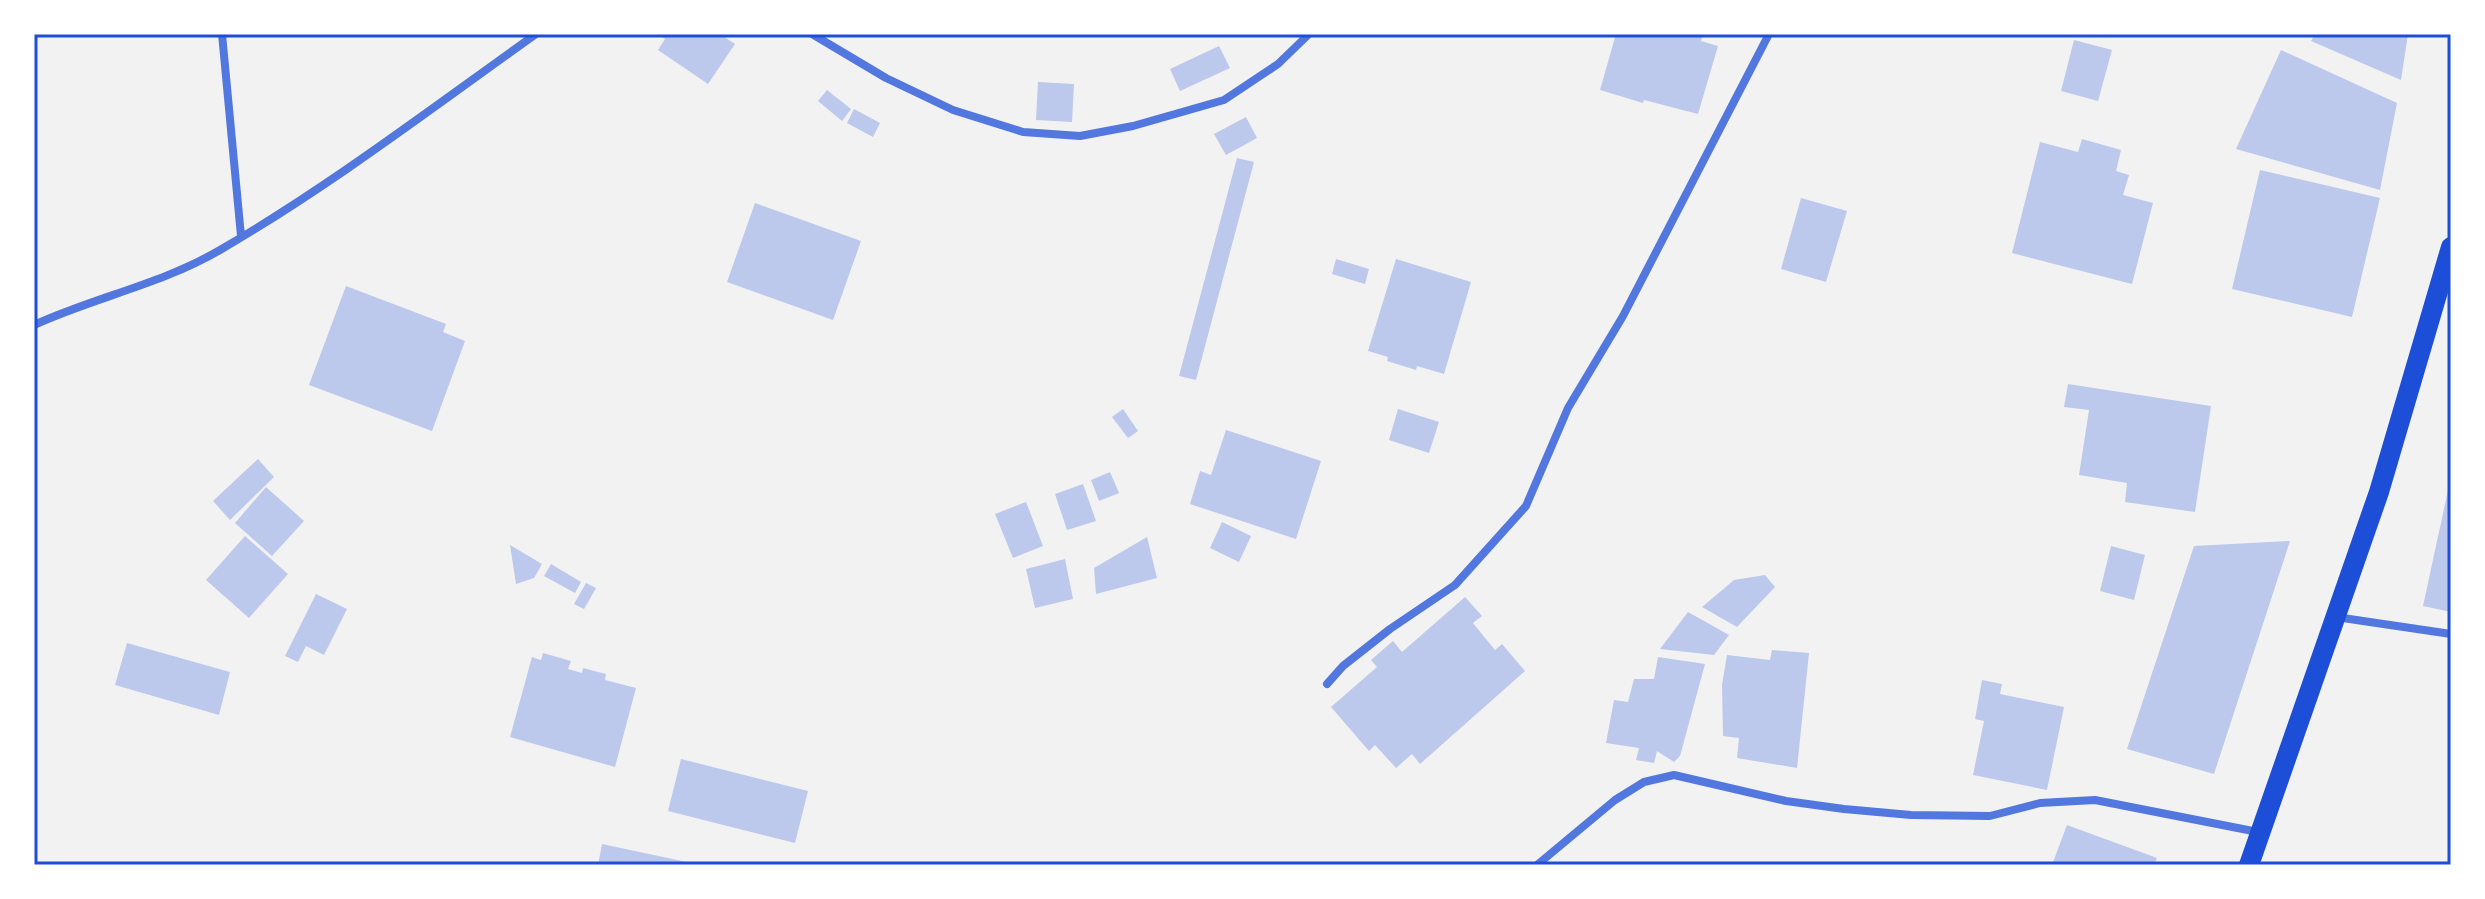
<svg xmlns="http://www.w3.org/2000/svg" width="2485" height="899" font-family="Poppins,sans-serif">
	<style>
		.building { fill: #bdc9ec }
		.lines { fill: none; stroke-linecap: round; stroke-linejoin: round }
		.minor { stroke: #5277de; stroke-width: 8 }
		.primary { stroke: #1d4ed8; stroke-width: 20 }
		.neatline { fill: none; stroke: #1d4ed8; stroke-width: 3 }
	</style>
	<rect width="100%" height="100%" fill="#f2f2f2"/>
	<path class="building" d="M658,34H720L735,44L708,84L658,50L665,39Z
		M1616,34H1703L1701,41L1718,46L1698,114L1644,100L1643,103L1600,90Z
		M2315,34H2408L2401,80L2311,41Z
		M2074,40L2112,50L2098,101L2061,91Z
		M1219,46L1230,68L1180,91L1170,69Z
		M2281,50L2397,103L2380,190L2236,149Z
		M1038,82L1074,84L1072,122L1036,120Z
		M827,90L851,109L842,121L818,101Z
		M854,109L880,123L873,137L847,123Z
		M1246,117L1257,138L1226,155L1214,134Z
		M2082,139L2121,150L2116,171L2129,175L2123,195L2153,203L2132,284L2012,253L2040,142L2078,152Z
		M1237,158L1254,162L1196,380L1179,376Z
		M2260,170L2380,198L2352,317L2232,289Z
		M1801,198L1847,211L1826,282L1781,269Z
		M755,203L861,241L833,320L727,282Z
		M1336,259L1369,269L1365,284L1332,274Z
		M1396,259L1471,282L1444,374L1417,366L1416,370L1387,361L1388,357L1368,351Z
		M346,286L446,324L443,332L465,341L432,431L309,385Z
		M2068,384L2211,406L2195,512L2125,502L2127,483L2079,475L2089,410L2064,407Z
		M1123,409L1138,431L1128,438L1112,417Z
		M1398,409L1439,422L1429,453L1389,440Z
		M1226,430L1321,461L1296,539L1190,504L1200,471L1211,475Z
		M258,459L274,477L230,520L213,501Z
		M1110,472L1119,493L1099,501L1091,480Z
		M2450,481H2451V612L2423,606Z
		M1083,484L1096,521L1067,530L1055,494Z
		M266,487L304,521L272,556L235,523Z
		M1026,502L1043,546L1013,558L995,514Z
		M1222,522L1251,536L1239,562L1210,548Z
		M245,536L288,574L249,618L206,580Z
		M1147,537L1157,578L1096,594L1094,568Z
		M2290,541L2214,774L2127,749L2194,546Z
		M510,545L542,564L534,578L516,584Z
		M2111,546L2145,555L2134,600L2100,591Z
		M1065,559L1073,599L1035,608L1026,569Z
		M551,564L581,582L575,593L544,576Z
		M1765,575L1775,587L1737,627L1702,607L1734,580Z
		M586,583L596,588L584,609L574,604Z
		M316,594L347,609L324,655L306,646L298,662L285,656Z
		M1465,597L1482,616L1473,623L1495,650L1502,644L1525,671L1420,764L1412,754L1396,768L1375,745L1369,751L1331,707L1377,667L1371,660L1393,641L1402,652Z
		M1688,612L1729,635L1714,655L1660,649Z
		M127,643L230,672L219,715L115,685Z
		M1772,650L1809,653L1797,768L1737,758L1739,738L1723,736L1722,685L1727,655L1770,660Z
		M543,653L571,661L568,669L582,673L583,668L606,674L605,680L636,688L615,767L510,737L532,657L541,660Z
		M1658,657L1705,664L1680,756L1674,762L1657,751L1654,763L1636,760L1639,748L1606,743L1614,700L1628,702L1634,679H1654Z
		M1982,680L2002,684L2000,694L2064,707L2047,790L1973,775L1984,721L1975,719Z
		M681,759L808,791L795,843L668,811Z
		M2067,825L2157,858L2154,865H2052Z
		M602,844L696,864V865H598Z"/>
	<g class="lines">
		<path class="minor" d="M222,34L241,236
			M812,34L886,78L953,110L1023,132L1080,136L1133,126L1224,100L1278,64L1309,34
			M34,325C95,297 162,284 220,250C330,186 432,108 536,34
			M2336,617L2451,634
			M1327,684L1343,666L1390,629L1455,585L1526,506L1568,408L1623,316L1769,34
			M1537,865L1615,800L1644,782L1674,775L1786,801L1844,809L1911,815L1990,816L2040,803L2095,800L2258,832"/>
		<path class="primary" d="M2249,865L2379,492L2451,247"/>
	</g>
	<rect width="2485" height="899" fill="none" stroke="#ffffff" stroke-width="72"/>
	<rect x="36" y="36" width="2413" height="827" class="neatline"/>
</svg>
